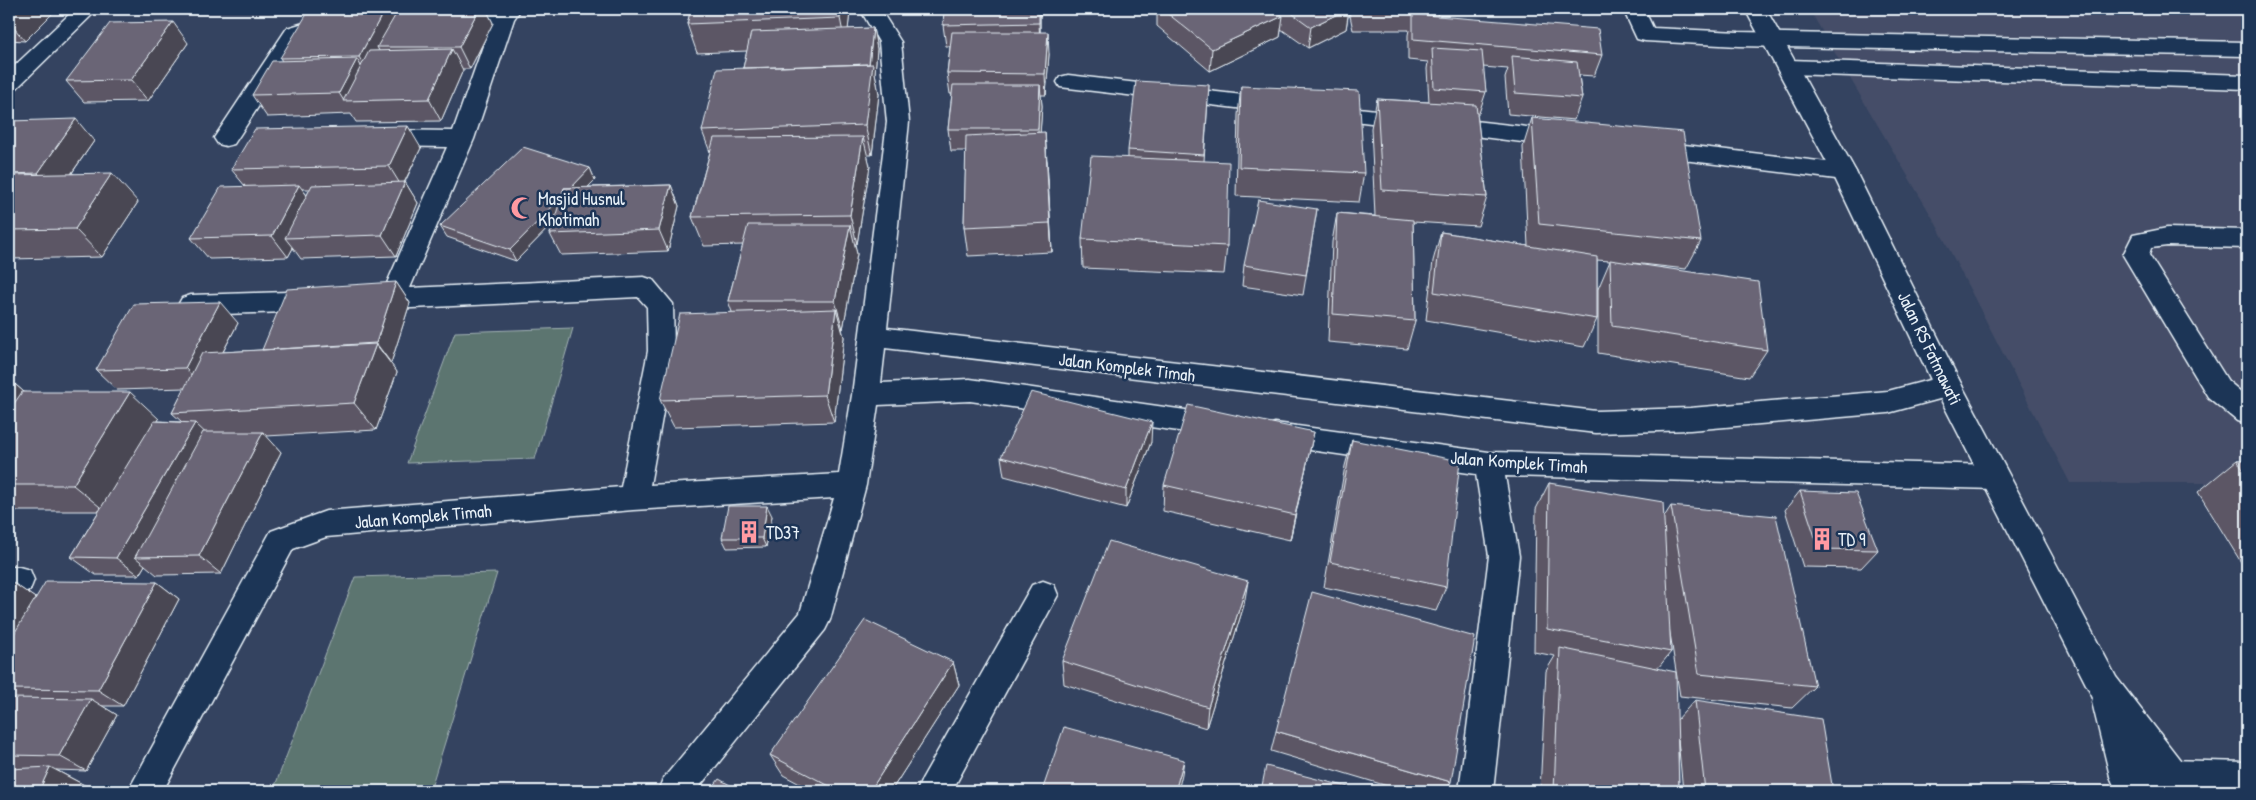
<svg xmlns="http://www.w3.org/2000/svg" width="2256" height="800" font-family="'Patrick Hand',sans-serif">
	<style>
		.built { fill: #444d67 }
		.green { fill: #5c7470; stroke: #a2b2b4 }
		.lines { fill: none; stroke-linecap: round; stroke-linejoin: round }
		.minor-casing { stroke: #e8f1f8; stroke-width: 3 }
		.major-casing { stroke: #e8f1f8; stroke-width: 3 }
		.minor { fill: #1d3557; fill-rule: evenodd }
		.major { fill: #1d3557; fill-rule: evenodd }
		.wall { fill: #5b5765; stroke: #e8f1f8; fill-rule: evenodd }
		.shaded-wall { fill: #4a4753; stroke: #e8f1f8 }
		.building { fill: #6a6576; stroke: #e8f1f8 }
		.labels { text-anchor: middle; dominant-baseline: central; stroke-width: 5; stroke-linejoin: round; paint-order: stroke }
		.poi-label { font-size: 18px; fill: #e8f1f8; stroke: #1d3557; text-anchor: start }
		.street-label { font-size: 18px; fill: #e8f1f8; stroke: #1d3557 }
	</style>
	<rect width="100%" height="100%" fill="#344360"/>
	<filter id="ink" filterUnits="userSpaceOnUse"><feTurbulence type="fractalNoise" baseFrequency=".02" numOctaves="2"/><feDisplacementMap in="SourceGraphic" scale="10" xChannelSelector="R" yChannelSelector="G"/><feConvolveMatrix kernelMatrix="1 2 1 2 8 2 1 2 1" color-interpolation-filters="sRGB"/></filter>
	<g filter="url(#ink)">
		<path class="built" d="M1809,9H2247V458H2235L2247,478V483H2070L1935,222Z"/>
		<path class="green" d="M573,328L535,459L407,463L455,332Z
			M497,573L430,791H273L355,577Z"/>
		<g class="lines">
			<defs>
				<path id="minor" d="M75,9H98L17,88L9,90V71Z
					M500,9H521L514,19L474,139L410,288L644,277L653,280L673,304L674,351L650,485L839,474L852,395L887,122L879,42L860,9H880L901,42L909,122L887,328L1596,411L1690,408L1888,391L1948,375L1958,378L1962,386L1958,394L1888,413L1690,430L1596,433L885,348L881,383L970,379L1220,415L1230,418L1234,426L1230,434L1220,437L970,401L878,405L866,485L830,620L825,630L696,791H658L663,779L800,613L834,498L633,510L326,537L293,549L163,791H128L271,531L326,511L621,487L648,351L647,307L638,297L370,310L361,307L357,300L361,293L384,290L447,147L378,146L370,144L366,138L370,132L378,130L453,131L490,26H453L446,24L442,19L446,14L453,12H497Z
					M1623,9H1644L1653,28L1739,32L2247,42V56L1739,46L1645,41L1637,39Z
					M330,15L338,17L341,22L338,27L303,38L234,144L226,146L218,144L214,138L287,28Z
					M1789,60L2247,75V89L1789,74L1781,72L1778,67L1781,62Z
					M1068,75L1278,99L1286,101L1289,106L1286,111L1278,113L1060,87L1057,82L1060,77Z
					M1323,104L1563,131L1571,133L1575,139L1571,145L1563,147L1315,116L1312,111L1315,106Z
					M1651,141L1844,164L1852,166L1856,172L1852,178L1844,180L1643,155L1639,149L1643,143Z
					M2167,228L2247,230V248L2167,246L2151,248L2149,255L2228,381L2247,397V424L2237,421L2208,397L2123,255L2133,235Z
					M320,291L329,294L333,301L329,308L320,311L191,315L182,312L178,305L182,298L191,295Z
					M1275,423L1489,452L1995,465L2005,468L2009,477L2005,486L1995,489L1505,476L1519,556L1493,791H1459L1489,556L1476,474L1275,445L1265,442L1261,434L1265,426Z
					M9,567H19L30,570L34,580L30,590L19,593H9Z
					M1043,581L1054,585L1058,595L952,791H917L922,779L1032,585Z
					M2127,759L2247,762V791H2124L2115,788L2110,776L2115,764Z"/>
				<path id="major" d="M1745,9H1766L1856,172L1961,384L2116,677L2184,765L2196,791H2161L2140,762L2152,791H2117L2110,776L2092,702L2093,698L1934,386L1832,172Z"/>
			</defs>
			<use href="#minor" class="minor-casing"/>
			<use href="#major" class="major-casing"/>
			<use href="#minor" class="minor"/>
			<use href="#major" class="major"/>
		</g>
		<path class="wall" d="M9,9L55,11L25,41L9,40Z
			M399,9H486L493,23L470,69H462L463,70L441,121L356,122L351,114L267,117L252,95L282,61L280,58L396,13Z
			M691,9H849L850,12L848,29L873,28L877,49L875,73L879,94L872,155H867L870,166L857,244H855L857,254L843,329H842L844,337L834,422L674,427L660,400L732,312L728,301L743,245L704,246L692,217L710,152L702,131L743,68L747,51L697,53L687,24Z
			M1040,9V32L1049,54L1046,95H1041L1042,106L1040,133L1047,161L1052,252L968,256L964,227L966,151H951L948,129L952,94H950L947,73L950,46H946L943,25Z
			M1157,9H1439L1437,16L1602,55L1594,76L1579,75L1582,98L1574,120L1508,114L1505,78L1508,69L1483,67L1486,92L1479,113H1477L1487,197L1478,226L1413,222L1415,321L1407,349L1328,342L1332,242L1337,213L1375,216L1371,128L1377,99L1429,102L1427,69L1428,62L1408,60V35L1409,30H1353L1349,11L1346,29L1308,48L1281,29L1280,37L1210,71L1157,26Z
			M188,43L148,101L84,102L66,81Z
			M1209,85L1204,161L1227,246L1224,274L1083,268L1082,239L1128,157V150Z
			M1241,86L1364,173L1359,202L1236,196L1238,115Z
			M1532,118L1701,241L1686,269L1633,263L1767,350L1749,377L1598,353V289L1610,261L1597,260V319L1584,347L1426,320L1433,261L1441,232L1528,246L1523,147Z
			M9,121L94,141L72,173L138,202L102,257L9,259Z
			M421,148L405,182L418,203L396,256L301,259L293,248L288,257L209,259L191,238L245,186L231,169ZM302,189H310L307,195Z
			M590,168L595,180L588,187L671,185L679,206L668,251L561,255L550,234L553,223L516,261L447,237L440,226Z
			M1317,209L1303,295L1242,286L1244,265Z
			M396,282L410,303L391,363H390L397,372L376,430L266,436L281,452L221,574L157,575L145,565L139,575H96L71,557L99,511H9V379L24,392L159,419L157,421L182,422L172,413L185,388L117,390L96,370L238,323L223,352L262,350Z
			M1352,440L1446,587L1436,611L1324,587L1345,466Z
			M1151,442L1126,508L1004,476L1001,457Z
			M1308,458L1290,540L1163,511L1164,485Z
			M2237,460H2247V572L2198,492Z
			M1549,483L1664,517L1671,506L1815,686L1792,708L1680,696L1669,627L1671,652L1658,668L1677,720L1695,700L1833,791H1683L1678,739L1679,791H1540L1546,671L1555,656L1534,652L1536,509Z
			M1800,491L1878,550L1861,568L1803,567L1785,510Z
			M772,516L766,547L727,548L722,538Z
			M9,580L35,598L157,582L179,599L123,706H102L117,715L86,771L56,770L88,787L86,791H9Z
			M1244,605L1206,728L1064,684L1062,661Z
			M953,662L959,685L891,791H813L783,775L770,755Z
			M1276,731L1451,782L1446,791H1404L1271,751Z"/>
		<path class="shaded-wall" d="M18,9H53L55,11L25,41L9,22V18Z
			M385,9H394L401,22L377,47L383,58L372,78L359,57Z
			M479,9H486L493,23L470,69L459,47Z
			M841,9H849L850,12L846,48L840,18Z
			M1039,9H1040V44L1039,23Z
			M1348,9H1349L1346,29L1308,48L1311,27Z
			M1283,16L1280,37L1210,71L1212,49Z
			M173,22L188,43L148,101L131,80Z
			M873,28L877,49L875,73L879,94L872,155L865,125L869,66Z
			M1048,32L1049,54L1046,95L1045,74Z
			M452,49L463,70L441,121L429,99Z
			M357,59L369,80L344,101L339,93Z
			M1040,85L1042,106L1039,150L1038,129Z
			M76,119L94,141L57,194L38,173Z
			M408,126L421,148L402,187L389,166Z
			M1045,132L1047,161L1052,252L1050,223Z
			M863,137L870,166L857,244L850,215Z
			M590,168L595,180L516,261L510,250Z
			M112,173L138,202L102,257L75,229Z
			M405,182L418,203L396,256L382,235Z
			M299,185L315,206L285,238L293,248L288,257L272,236Z
			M671,185L679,206L668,251L659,230Z
			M850,225L857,254L843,329L835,301Z
			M396,282L410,303L391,363L376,343Z
			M220,302L238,323L204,388L185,368Z
			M836,309L844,337L834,422L825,395Z
			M376,344L397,372L376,430L354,403Z
			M9,379L39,405L9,453Z
			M130,392L159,419L105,511L73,485Z
			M1152,422L1151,442L1126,508V490Z
			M195,423L215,442L135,557L145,565L139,575L116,558Z
			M263,432L281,452L221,574L199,556Z
			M1314,432L1308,458L1290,540L1295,515Z
			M767,506L772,516L766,547L762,538Z
			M9,580L41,602L9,663Z
			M1248,581L1244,605L1206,728L1208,707Z
			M157,582L179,599L123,706L98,690Z
			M953,662L959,685L891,791H870Z
			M91,699L117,715L86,771L59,756Z
			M1184,760L1182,774L1178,791H1175Z
			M50,767L88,787L86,791H39Z"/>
		<path class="building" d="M9,9H18L9,18Z
			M310,9H385L359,57L280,58Z
			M399,9H479L459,47H377Z
			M691,9H841L840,18L687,24Z
			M944,9H1039V23L943,25Z
			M1162,9H1274L1283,16L1212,49Z
			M1286,9H1348L1311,27Z
			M1413,14L1598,29L1602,55L1413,39Z
			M173,22L131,80L66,81L110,23Z
			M873,28L869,64L743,68L751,32Z
			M952,32H1048L1045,74L947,73Z
			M1432,48L1482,51L1486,92L1434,88Z
			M452,49L429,99L343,101L369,51Z
			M1512,56L1577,62L1582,98L1515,93Z
			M357,59L339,93L252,95L272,61Z
			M873,64L865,125L702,131L717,69Z
			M1136,81L1209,85L1204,155L1128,150Z
			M953,85H1040L1038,129H948Z
			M1241,86L1359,91L1364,173L1239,167Z
			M1377,99L1476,105L1487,197L1382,190Z
			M1532,118L1683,132L1701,241L1539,224Z
			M76,119L38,173L9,174V121Z
			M408,126L389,166L231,169L255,129Z
			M1045,132L1050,223L964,227L966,136Z
			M863,137L850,215L692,217L714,138Z
			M523,147L590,168L571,188H564L561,198L510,250L440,226Z
			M1091,156L1229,162L1227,246L1082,239Z
			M112,173L75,229L9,230V175Z
			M405,182L382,235L285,238L312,185Z
			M299,185L272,236L191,238L221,187Z
			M671,185L659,230L550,234L564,188Z
			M1258,200L1317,209L1306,275L1244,265Z
			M1337,213L1413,220L1415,321L1333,314Z
			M748,225H850L835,301H728Z
			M1441,232L1597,257V319L1434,292Z
			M1610,260L1758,282L1767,350L1612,326Z
			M396,282L376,343L262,350L287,289Z
			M220,302L185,368L96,370L134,304Z
			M836,309L825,395L660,400L680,314Z
			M376,344L354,403L172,413L202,353Z
			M22,392H130L73,485H9V411Z
			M1031,392L1152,422L1126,490L1001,457Z
			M1188,405L1314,432L1295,515L1164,485Z
			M154,421L195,423L116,558L71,557Z
			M203,432H263L199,556L135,557Z
			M1352,440L1460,461L1446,587L1330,562Z
			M2237,460H2247V476Z
			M1549,483L1663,502L1671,652L1547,629Z
			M1800,491L1856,493L1878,550L1819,549Z
			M728,506H767L762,538H722Z
			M1671,506L1776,516L1815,686L1699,674Z
			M1109,541L1248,581L1208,707L1062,661Z
			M46,581L157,582L98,690L9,689V642Z
			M1312,592L1475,637L1451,782L1276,731Z
			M865,620L953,662L870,791H839L770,755Z
			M1560,648L1676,672L1679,791H1554Z
			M9,698L91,699L59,756L9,755Z
			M1695,700L1821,719L1833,791H1705Z
			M1064,727L1184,760L1175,791H1042Z
			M1266,766L1364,791H1261Z
			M50,767L39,791H9V769Z
			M719,779L741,791H710Z
			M2114,786L2116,791H1976Z"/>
	</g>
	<defs>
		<symbol id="mosque-bare" viewBox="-9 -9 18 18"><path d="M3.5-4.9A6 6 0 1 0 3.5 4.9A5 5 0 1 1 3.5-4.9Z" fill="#ff9aa2" stroke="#1d3557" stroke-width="2.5" paint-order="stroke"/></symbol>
		<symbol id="building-bare" viewBox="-9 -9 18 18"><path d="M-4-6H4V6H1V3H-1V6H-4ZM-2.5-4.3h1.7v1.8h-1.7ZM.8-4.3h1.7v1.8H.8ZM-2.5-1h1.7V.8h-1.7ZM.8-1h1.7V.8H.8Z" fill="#ff9aa2" stroke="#1d3557" stroke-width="2.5" paint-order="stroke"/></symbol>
	</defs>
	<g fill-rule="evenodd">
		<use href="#mosque-bare" x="506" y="192" width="32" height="32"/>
		<use href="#building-bare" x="733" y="516" width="32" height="32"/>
		<use href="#building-bare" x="1806" y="523" width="32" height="32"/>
	</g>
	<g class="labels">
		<g class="poi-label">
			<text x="538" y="198">Masjid Husnul<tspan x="538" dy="21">Khotimah</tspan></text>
			<text x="766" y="532">TD37</text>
			<text x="1838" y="539">TD 9</text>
		</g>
		<g class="street-label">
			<text transform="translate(1930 348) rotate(64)">Jalan RS Fatmawati</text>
			<text transform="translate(1127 367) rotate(7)">Jalan Komplek Timah</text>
			<text transform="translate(1519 462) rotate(4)">Jalan Komplek Timah</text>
			<text transform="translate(423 516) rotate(-5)">Jalan Komplek Timah</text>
		</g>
	</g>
	<rect width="2256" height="800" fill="none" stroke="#1d3557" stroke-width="30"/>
	<rect x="15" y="15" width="2226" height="770" fill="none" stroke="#e8f1f8" stroke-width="2" filter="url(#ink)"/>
</svg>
